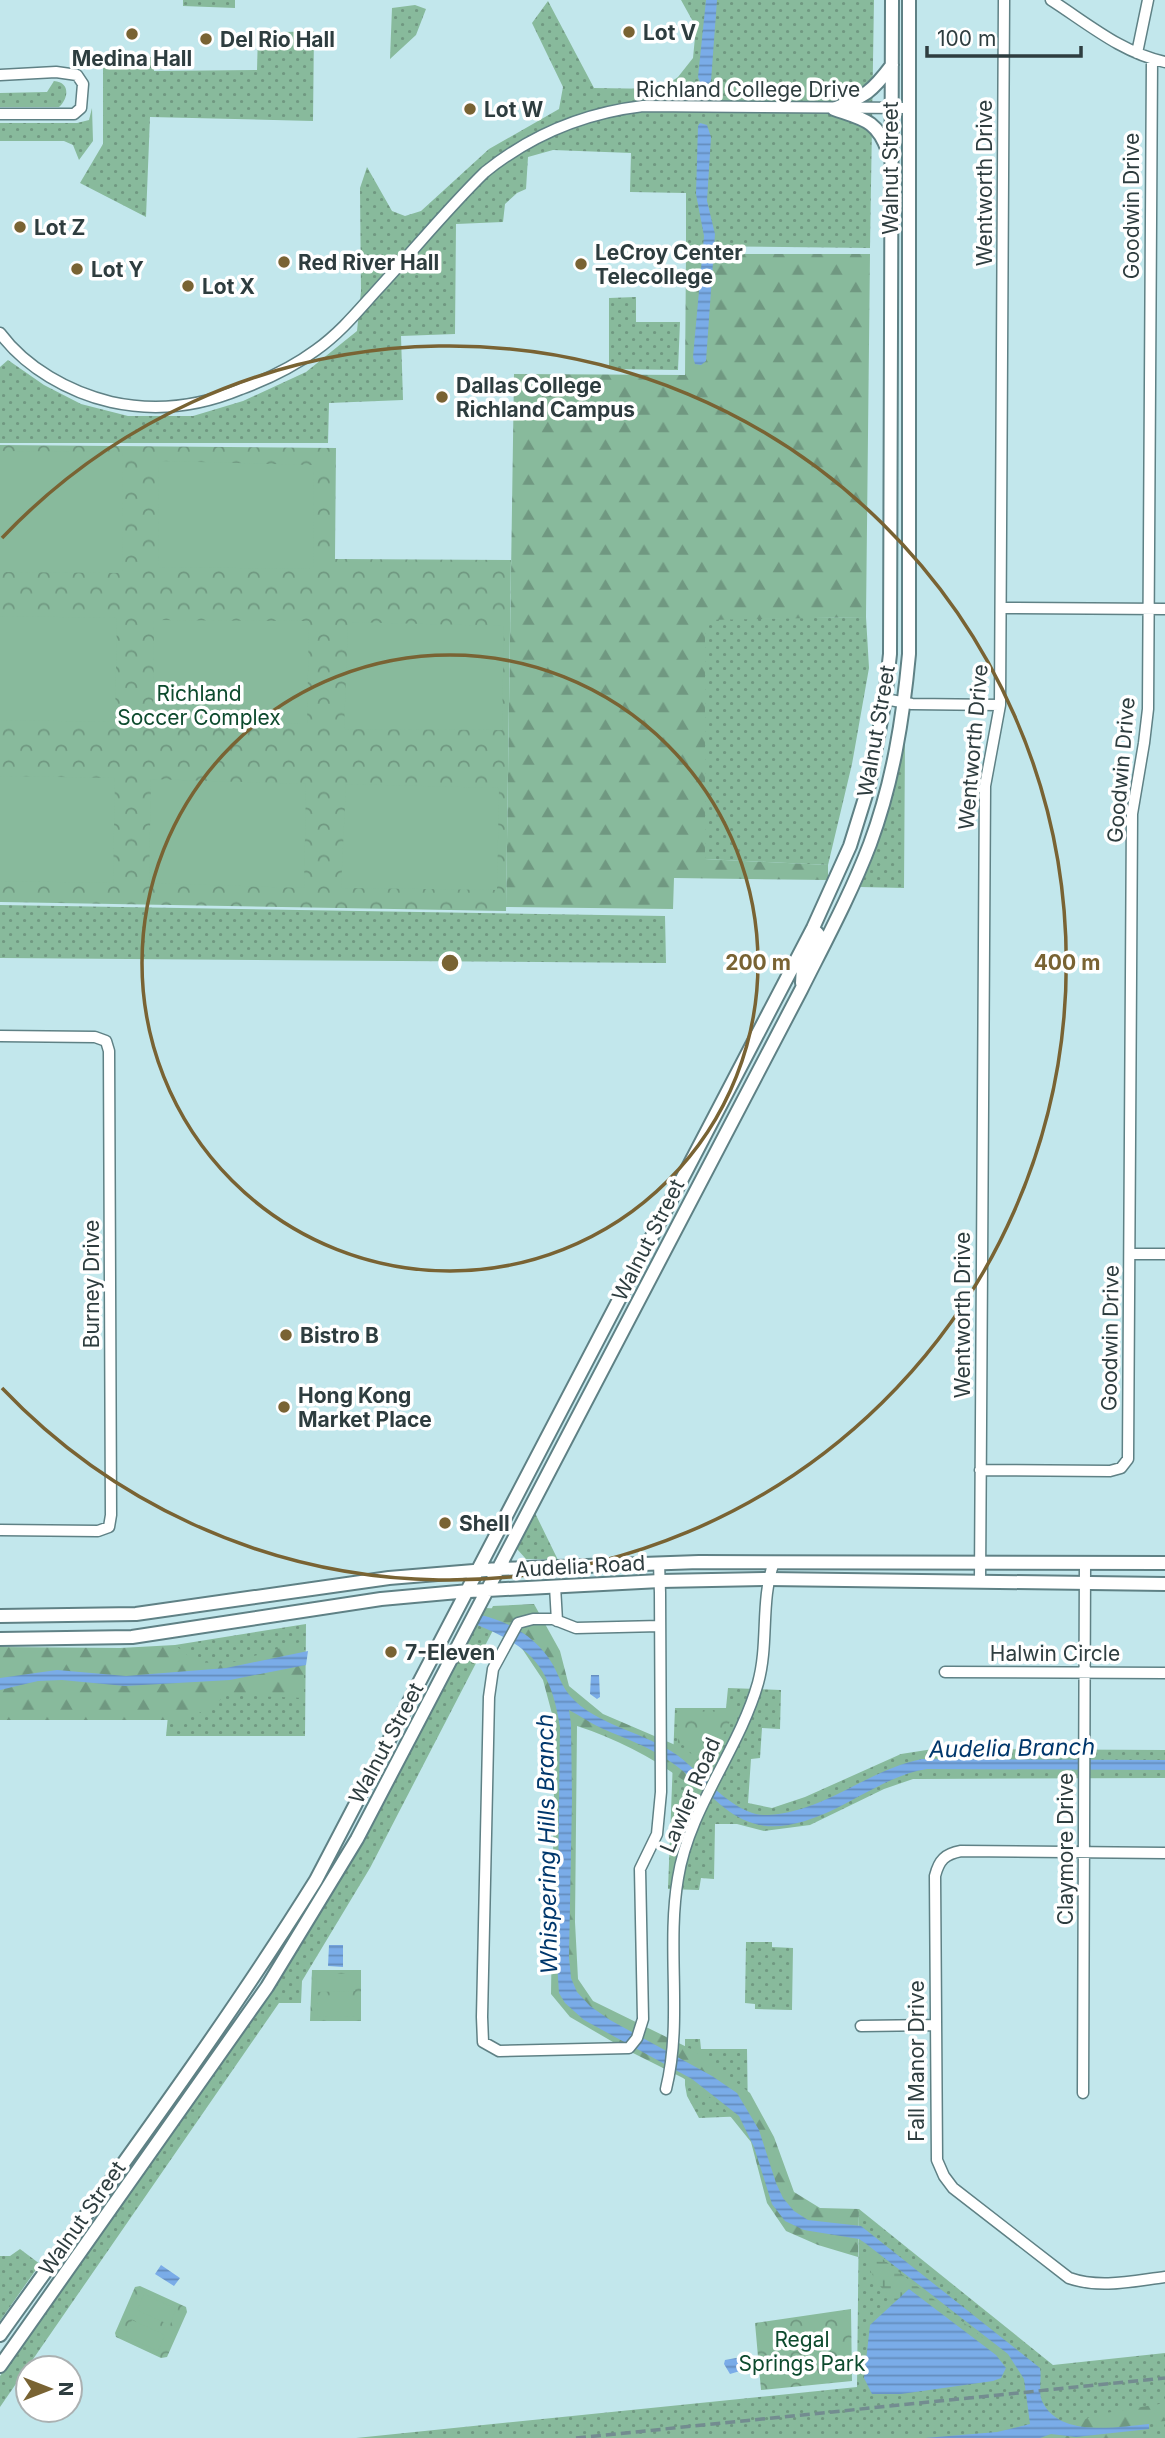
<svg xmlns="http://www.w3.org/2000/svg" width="1165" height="2438" font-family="Inter,sans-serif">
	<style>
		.grass { fill: url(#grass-dots) }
		.forest { fill: url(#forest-firs) }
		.wetland { fill: url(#wetland-marsh) }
		.park { fill: url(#park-crowns) }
		.pitch { fill: #88ba9c }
		.water { fill: url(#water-rules) }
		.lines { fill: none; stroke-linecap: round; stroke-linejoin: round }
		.minor-casing { stroke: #5f8185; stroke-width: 13 }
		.major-casing { stroke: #5f8185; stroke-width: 16 }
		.minor { stroke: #fff; stroke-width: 10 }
		.major { stroke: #fff; stroke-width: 12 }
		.rail { stroke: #738c90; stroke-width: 3.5; stroke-dasharray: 10 5; stroke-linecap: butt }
		.ring { fill: none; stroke: #796333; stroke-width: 3.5 }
		.poi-dot { fill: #796333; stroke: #fff; stroke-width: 2.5 }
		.labels { text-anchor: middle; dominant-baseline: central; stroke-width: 7; stroke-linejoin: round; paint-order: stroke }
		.poi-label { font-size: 21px; font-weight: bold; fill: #2e3d3f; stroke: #fff; text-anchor: start }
		.street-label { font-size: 21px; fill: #2e3d3f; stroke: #fff }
		.park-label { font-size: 21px; fill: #0d4b2e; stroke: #fff }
		.water-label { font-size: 23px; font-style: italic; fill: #00376c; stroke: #fff }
		.centre { fill: #796333; stroke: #fff; stroke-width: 3.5 }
		.ring-label { font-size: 21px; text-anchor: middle; font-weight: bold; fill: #796333; stroke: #fff; stroke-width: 7; stroke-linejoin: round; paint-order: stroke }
	</style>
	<defs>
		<pattern id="grass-dots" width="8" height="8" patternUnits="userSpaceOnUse" patternTransform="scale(1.75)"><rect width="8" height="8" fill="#88ba9c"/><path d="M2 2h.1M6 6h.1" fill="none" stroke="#709881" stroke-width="1.8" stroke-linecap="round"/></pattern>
		<pattern id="forest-firs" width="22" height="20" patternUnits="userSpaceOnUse" patternTransform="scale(1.75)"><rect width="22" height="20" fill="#88ba9c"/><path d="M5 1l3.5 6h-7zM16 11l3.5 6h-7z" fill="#709881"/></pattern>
		<pattern id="wetland-marsh" width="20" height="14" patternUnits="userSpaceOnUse" patternTransform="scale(1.75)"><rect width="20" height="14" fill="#88ba9c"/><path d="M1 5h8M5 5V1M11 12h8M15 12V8" fill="none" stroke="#709881"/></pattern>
		<pattern id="park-crowns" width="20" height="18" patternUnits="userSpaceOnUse" patternTransform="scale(1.75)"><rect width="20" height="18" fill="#88ba9c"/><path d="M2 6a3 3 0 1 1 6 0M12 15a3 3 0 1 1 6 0" fill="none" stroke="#709881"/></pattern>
		<pattern id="water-rules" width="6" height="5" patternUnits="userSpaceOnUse" patternTransform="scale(1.75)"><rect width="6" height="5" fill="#7aace8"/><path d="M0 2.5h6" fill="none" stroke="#648dbd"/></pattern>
	</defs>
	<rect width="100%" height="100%" fill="#c2e7ec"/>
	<path class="grass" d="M183,0H235V8L183,6Z
		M681,0H874L870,248L686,246V193L630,192L631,153L553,150L528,157L526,189L517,193L505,204L503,222L456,224L455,334L401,336L403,400L329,403L328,443H0V367L8,360L44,385L81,404L128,416H193L243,401L306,372L357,331L361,291L360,188L367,167L392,211L405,216L421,211L489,149L559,109L563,87L532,23L548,1L594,88L661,89L678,77L693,58L696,27Z
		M415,5L426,9L416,35L390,59L392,8Z
		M314,31L313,121L150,117L146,217L80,183L103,144V57H154V71L257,70L258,33Z
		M54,81C70,82 69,98 59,107H0V93L47,92Z
		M92,108L93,141L79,160L73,145L64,141H0V123H77L89,120Z
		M636,297V322H680L678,370L609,369V298Z
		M866,617L869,668L852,764L828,865L705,859V619Z
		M905,739L904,888L860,887C883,839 894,790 905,739Z
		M0,905L665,916L666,963L0,958Z
		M535,1513L558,1560L526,1559L517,1549Z
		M486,1608L504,1609L370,1868L302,1981L301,2003H279L0,2407V2376L269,1996L354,1857Z
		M306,1624L305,1736H166L175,1645Z
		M728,1688L781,1690L780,1729L762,1728L760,1758L751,1759L748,1803L772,1808L805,1797L901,1754L933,1749L1165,1750V1778L913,1779L884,1789L810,1825L764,1831L737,1824H715L714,1879L701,1878L699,1890L668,1889L675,1708H726Z
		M746,1942H772V1947L793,1948L792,2010L755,2009V2004L745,2003Z
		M685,2039H700L701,2049H747L748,2116L699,2118L687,2096L685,2085Z
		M859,2209L1053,2365L1165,2353V2438H356L857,2387Z
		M20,2249L40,2264L0,2321V2256H10Z"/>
	<path class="forest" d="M686,254H870L866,617L705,620V859L828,865V880L674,878L673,909L506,907L514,374L685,375Z
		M534,1604L560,1651L569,1686L603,1714L687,1750L708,1770L697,1791C662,1762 620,1740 577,1726L575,1922L578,1979L593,2001L695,2051L750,2093L774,2137L794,2192L820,2208L859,2209L858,2257L818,2245L786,2231L767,2203L751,2142L722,2106L683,2078L625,2049L570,2017L551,1994L555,1725L543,1680L517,1641L483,1625L493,1606Z
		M304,1641V1698L228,1695L201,1712L183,1720H0V1647L120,1648L175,1645L196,1662L227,1664Z
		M1165,2403V2421L1146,2423L1141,2435L1136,2438H1026L1063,2425L1077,2423L1094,2415Z"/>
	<path class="wetland" d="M870,2252L875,2253L1001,2352L1002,2359L998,2369C971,2353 939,2339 914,2319C899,2308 857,2269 870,2252Z"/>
	<path class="park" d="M0,445L336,448L335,559L511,560L506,911L0,902Z
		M680,1710H736L707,1765L690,1748L678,1743Z
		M312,1970H361V2021H310Z
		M140,2286L186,2307L187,2312L167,2357L161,2358L116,2337L115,2333L135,2287Z
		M851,2309L852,2381L761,2390L755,2323Z"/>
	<path class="pitch" d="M0,451L123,452L122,573L0,572Z
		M159,461L314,465L313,569L158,567Z
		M0,616L117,618L115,722L0,720Z
		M154,620L309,621L307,724L153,723Z
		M348,622L504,626L502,730L344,729Z
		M0,776L115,778L113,883L0,881Z
		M151,779L306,784L304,888L149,883Z
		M346,784L499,788L497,890L341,888Z
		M317,1974H355V1991L316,1992Z
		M317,1997H355V2017L318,2016Z
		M144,2294L176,2309L170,2325L137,2310Z
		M132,2320L165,2335L158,2351L125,2336Z"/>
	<path class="water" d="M706,0H717L711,81L707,85H701L698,77Z
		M700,123L707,125L711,137L707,201L715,234L706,361L701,365L695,364L693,357L704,236L696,194L698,126Z
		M481,1615C510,1622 538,1638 553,1665C560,1678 563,1690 575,1701C603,1727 646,1733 677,1755C703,1774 734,1817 768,1815C825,1812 867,1770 922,1759L1165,1760V1770L927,1769C883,1776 848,1808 805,1821C734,1843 716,1791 668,1760C647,1746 624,1738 601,1728C590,1723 579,1715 569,1710L571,1724L572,1799L569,1957L571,1978L577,1992L590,2006L610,2020L712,2076L737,2093L759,2130L776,2183L783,2198L794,2211L808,2220L861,2226L1040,2368C1042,2379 1038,2391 1042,2401C1059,2438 1116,2427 1149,2424V2429L1076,2437L1051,2434L1040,2438H925L997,2432L1030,2424L1024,2379L1008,2354L865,2243L859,2239L804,2230L785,2221L772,2204L754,2147L739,2116L692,2079L584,2020L565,2003L559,1993L557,1963L560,1727C550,1665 531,1647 475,1624Z
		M308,1651L306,1665L230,1680L125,1686L62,1680L38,1681L0,1690V1678L57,1670L126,1676L226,1668Z
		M591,1675H599L600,1697L597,1699L590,1694Z
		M329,1945H343V1967L328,1966Z
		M161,2265L180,2278L174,2286L155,2274Z
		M909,2289L996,2355L1006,2368L1001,2378L993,2381L901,2394H872L864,2378L870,2325Z
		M736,2358L742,2359L740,2371L730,2374L724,2364L725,2360Z"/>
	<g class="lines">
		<defs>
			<path id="minor" d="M1051,0C1087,23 1122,53 1165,62
				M1137,53L1148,0
				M0,75L56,72L77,75L83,84L81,108L74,114H0
				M0,333C26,368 69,392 111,402C156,412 198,407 241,389C268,379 293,367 316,350C340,333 358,311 377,290C413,251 447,209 485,172C531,135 584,113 643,106L909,108
				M1001,608L1165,609
				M885,699L912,704L1000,705
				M0,1036L95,1037L106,1041L109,1051L111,1515L109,1527L98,1531L0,1530
				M1130,1254H1165
				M980,1470L1110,1471L1121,1468L1128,1459L1132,814L1144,743L1148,709L1152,59
				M659,1563L660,1593L661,1792L657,1834L640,1869L643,2019L637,2038L629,2048L499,2051L483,2042L482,2017L489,1697L493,1669L518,1623L533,1619H553L576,1628L660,1626
				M980,1582L985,786L1000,705L1004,0
				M555,1586L557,1621
				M945,1672L1165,1673
				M1165,1853L961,1851C945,1854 939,1860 935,1876L937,2160L944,2176L953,2188L1069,2278C1100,2289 1133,2281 1165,2277
				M861,2026L935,2025
				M666,2089C683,2020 666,1948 678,1878C689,1808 739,1750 758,1683C769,1643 760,1601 774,1562
				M1083,2093L1085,1563"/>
			<path id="major" d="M834,109C863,119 877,120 888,151
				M834,109C866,95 871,93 892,65
				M802,983L803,967L818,934L813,929
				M0,1616L136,1614L389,1578L498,1569L699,1562L1165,1563
				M0,1639L132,1637L381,1599L469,1591L660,1581L768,1579L1165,1584
				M0,2335C107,2185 218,2037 316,1880L813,928L850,846L869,785L885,699L890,654L892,0
				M0,2366L267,1987L357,1839L801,990C825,942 851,894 870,844C893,782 903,719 909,654V0"/>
		</defs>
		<use href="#minor" class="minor-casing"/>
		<use href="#major" class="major-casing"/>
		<use href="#minor" class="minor"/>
		<use href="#major" class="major"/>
		<path class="rail" d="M576,2438L1165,2378"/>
	</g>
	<g class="ring">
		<circle cx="450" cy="963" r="308"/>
		<path d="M2 538A617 617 0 1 1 2 1388"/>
	</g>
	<g class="poi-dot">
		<circle cx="629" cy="32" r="7"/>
		<circle cx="132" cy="34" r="7"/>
		<circle cx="206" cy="39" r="7"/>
		<circle cx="470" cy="109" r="7"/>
		<circle cx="20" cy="227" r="7"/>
		<circle cx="284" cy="262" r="7"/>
		<circle cx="581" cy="264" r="7"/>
		<circle cx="77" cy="269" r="7"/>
		<circle cx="188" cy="286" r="7"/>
		<circle cx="442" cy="397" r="7"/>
		<circle cx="286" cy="1335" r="7"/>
		<circle cx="284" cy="1407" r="7"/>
		<circle cx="445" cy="1523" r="7"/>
		<circle cx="391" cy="1652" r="7"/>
	</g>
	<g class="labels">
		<g class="poi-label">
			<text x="643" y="32">Lot V</text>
			<text x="220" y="39">Del Rio Hall</text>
			<text x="132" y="58" text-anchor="middle">Medina Hall</text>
			<text x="484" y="109">Lot W</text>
			<text x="34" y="227">Lot Z</text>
			<text x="595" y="252">LeCroy Center<tspan x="595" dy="24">Telecollege</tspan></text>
			<text x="298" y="262">Red River Hall</text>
			<text x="91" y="269">Lot Y</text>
			<text x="202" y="286">Lot X</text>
			<text x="456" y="385">Dallas College<tspan x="456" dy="24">Richland Campus</tspan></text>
			<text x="300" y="1335">Bistro B</text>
			<text x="298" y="1395">Hong Kong<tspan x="298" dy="24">Market Place</tspan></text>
			<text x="459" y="1523">Shell</text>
			<text x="405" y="1652">7-Eleven</text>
		</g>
		<g class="street-label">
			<text x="748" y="89">Richland College Drive</text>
			<text transform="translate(890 168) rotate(-90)">Walnut Street</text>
			<text transform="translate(984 183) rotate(-90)">Wentworth Drive</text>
			<text transform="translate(1131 206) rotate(-90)">Goodwin Drive</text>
			<text transform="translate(876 731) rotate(-80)">Walnut Street</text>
			<text transform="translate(973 747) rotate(-85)">Wentworth Drive</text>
			<text transform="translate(1121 770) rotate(-85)">Goodwin Drive</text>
			<text transform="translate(648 1240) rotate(-63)">Walnut Street</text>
			<text transform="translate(91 1284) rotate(-90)">Burney Drive</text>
			<text transform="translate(962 1315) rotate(-90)">Wentworth Drive</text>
			<text transform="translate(1110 1338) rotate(-89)">Goodwin Drive</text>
			<text transform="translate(580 1566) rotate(-3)">Audelia Road</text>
			<text x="1055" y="1653">Halwin Circle</text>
			<text transform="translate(386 1743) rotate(-62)">Walnut Street</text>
			<text transform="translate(690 1795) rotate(-67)">Lawler Road</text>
			<text transform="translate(1065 1849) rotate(-90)">Claymore Drive</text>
			<text transform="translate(916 2061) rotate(-90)">Fall Manor Drive</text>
			<text transform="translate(82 2218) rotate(-55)">Walnut Street</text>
		</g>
		<g class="park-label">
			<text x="199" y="693">Richland<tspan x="199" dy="24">Soccer Complex</tspan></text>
			<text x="802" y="2339">Regal<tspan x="802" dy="24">Springs Park</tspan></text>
		</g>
		<g class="water-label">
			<text transform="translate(1012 1748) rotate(-1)">Audelia Branch</text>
			<text transform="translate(547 1844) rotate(-91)">Whispering Hills Branch</text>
		</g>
	</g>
	<circle cx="450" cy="963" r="10" class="centre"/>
	<g class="ring-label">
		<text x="758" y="970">200 m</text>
		<text x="1067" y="970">400 m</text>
	</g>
	<g transform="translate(49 2389) rotate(90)"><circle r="33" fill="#ffffff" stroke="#abb1b2" stroke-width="2"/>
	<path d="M0-5L12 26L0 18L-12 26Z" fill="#796333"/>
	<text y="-10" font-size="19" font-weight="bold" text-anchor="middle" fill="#2e3d3f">N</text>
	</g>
	<path d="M927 46v10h154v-10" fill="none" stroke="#2e3d3f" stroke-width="3.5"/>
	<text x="937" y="46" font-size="21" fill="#2e3d3f" stroke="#ffffff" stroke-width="5" paint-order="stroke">100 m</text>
</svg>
